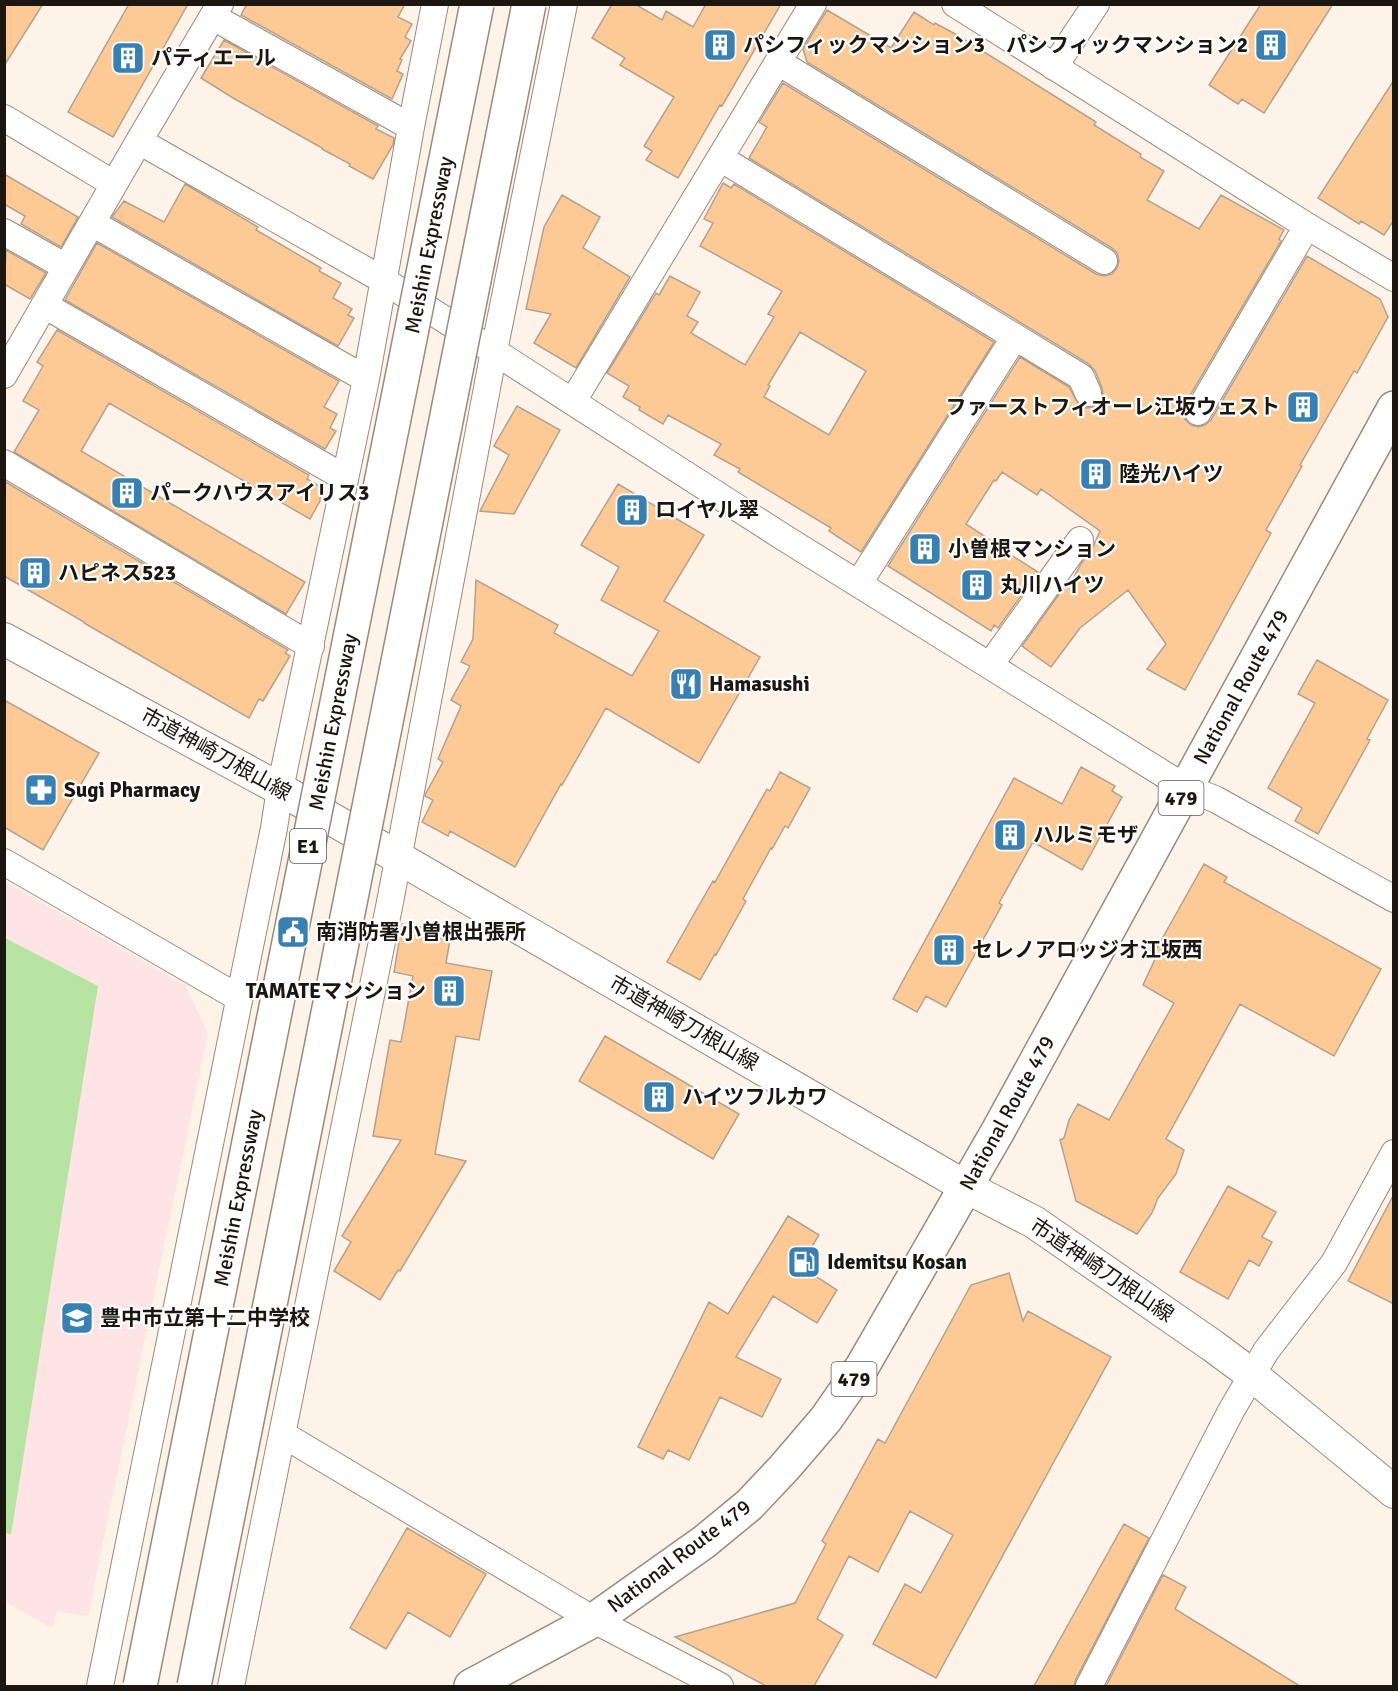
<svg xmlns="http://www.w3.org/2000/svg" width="1398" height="1691" font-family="Signika,'Noto Sans JP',sans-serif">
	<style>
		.education { fill: #ffe4e5 }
		.green { fill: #b7e4a2 }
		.building { fill: #fdca95; stroke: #b3a291; stroke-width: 1.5; fill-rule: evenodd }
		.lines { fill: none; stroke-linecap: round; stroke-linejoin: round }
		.minor-casing { stroke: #9a8a79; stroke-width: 28 }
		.tertiary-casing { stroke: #9a8a79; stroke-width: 34 }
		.trunk-casing { stroke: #9a8a79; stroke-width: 36 }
		.minor { stroke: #fff; stroke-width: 26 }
		.tertiary { stroke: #fff; stroke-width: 32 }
		.trunk { stroke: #fff; stroke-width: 33 }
		.motorway-bridge-casing { stroke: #9a8a79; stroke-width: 36; stroke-linecap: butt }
		.motorway-bridge { stroke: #fff; stroke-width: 33 }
		.labels { text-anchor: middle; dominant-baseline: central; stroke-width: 4.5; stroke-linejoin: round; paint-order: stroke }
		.shield { fill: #fff; stroke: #605c58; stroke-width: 1.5 }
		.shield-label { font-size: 20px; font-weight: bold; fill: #1c1610 }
		.poi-label { font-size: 21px; font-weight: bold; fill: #1c1610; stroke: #fff; text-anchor: start }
		.street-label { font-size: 21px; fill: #1c1610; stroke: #fff }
	</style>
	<rect width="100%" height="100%" fill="#fef3e8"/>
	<path class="education" d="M4,881L185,985L208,1033L88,1616L57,1612L52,1628L5,1602Z"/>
	<path class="green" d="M5,938L98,986L11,1535L4,1532Z"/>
	<path class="building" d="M4,4H43L4,66Z
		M129,4H188L113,137L68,112Z
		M247,4H405L398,17L412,24L405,37L411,41L400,59L402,60L397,71L403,74L392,99L241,15Z
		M612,4H635L662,20L666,11L693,27L706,4H781L722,106L720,105L678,178L646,160L652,151L644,146L674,97L620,65L625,58L592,38Z
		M1261,4H1333L1264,113L1242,99L1238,104L1209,85Z
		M827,10L891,48L914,12L934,25L935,23L957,35L1072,107L1096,122L1094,125L1141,154L1140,157L1164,171L1147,200L1199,229L1221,195L1284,230L1279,239L1281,241L1185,404L1183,411L1185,419L1191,425L1198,427L1205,425L1211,420L1307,256L1380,299L1388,317L1357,373L1354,371L1300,465L1302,466L1266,530L1271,533L1185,690L1147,669L1166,644L1128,590L1080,628L1051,667L1022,646L1065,586L1068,588L1081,564L1092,549L1100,531L1041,489L1037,495L1002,472L996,481L994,480L966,524L998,545L997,546L1038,572L998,628L994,625L991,631L888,566L1020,357L1069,387L1079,405L1086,408L1093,407L1100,402L1103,395L1102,388L1095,371L1089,364L749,158L767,127L759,122L783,83L1096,274L1104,276L1112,274L1117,268L1119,261L1117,253L1112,248L807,62L803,49Z
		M224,40L378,126L376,129L394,138L393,145L373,179L349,166L350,164L322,149V148L233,98L201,78Z
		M1394,80V220L1384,235L1361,221L1359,224L1318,198Z
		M4,174L78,217L61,247L21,224L25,216L4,204Z
		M723,183L731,188L734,184L994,342L861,552L829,531L831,528L738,472L740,469L714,455L721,444L668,415L663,424L639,410L640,407L623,397L629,386L607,373L656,293L659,295L670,276L700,292L687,316L698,322L691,333L745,365L774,317L768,314L782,291L700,246L713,223L704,219ZM800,332L866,371L829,435L764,397L770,386L768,385Z
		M185,184L258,227L256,230L321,268L319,271L341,283L333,298L352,309L348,315L354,318L338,346L112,217L124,201L164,222Z
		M562,195L600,217L583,248L630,277L576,368L534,343L551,314L526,309L544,227Z
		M97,243L339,381L324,407L337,414L330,428L336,431L325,449L65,300Z
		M6,250L46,273L30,299L4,284Z
		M57,330L309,475L307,479L321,487L320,501L310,519L109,403L81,451L305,582L286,614L14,452L39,410L23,401L43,366L37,362Z
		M517,406L560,430L514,514L480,511L509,455L494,446Z
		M4,481L288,650L285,653L290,656L263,701L259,699L249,718L84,623V622L4,576Z
		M618,484L704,535L664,601L760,657L699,763L606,708L562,785L561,784L515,867L450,831L448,836L422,822L433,800L425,796L426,793L443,762L438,759L461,706L451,700L470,666L461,662L473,639L476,580L558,625L554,633L632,676L659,631L601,600L619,567L581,545Z
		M1317,660L1388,700L1367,739L1370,740L1318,834L1295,821L1302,808L1268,788L1315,703L1298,694Z
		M4,700L99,753L43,850L4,827Z
		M1081,767L1115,786L1112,791L1122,797L1082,870L1033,842L999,903L1002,905L946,1007L926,996L917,1012L893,999L1014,778L1062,804Z
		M780,772L810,788L788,828L785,826L772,849L771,848L743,899L746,901L716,955L715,954L700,980L667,962L698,907L713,881L715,882L767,789L770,791Z
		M1204,864L1227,877L1224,882L1381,969L1334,1056L1240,1004L1166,1139L1184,1150L1176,1174L1158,1198L1152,1213L1137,1234L1076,1201L1060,1140L1064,1138L1069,1120L1078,1104L1109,1120L1174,1003L1143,985L1156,957L1153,955Z
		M402,924L427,928L425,936L450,940L446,963L492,971L479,1040L456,1036L435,1154L466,1161L400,1271L398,1270L380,1300L334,1271L351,1242L342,1236L401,1140L373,1136L390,1040L401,1042L413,976L394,972Z
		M605,1036L739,1114L713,1159L579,1081Z
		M1228,1186L1276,1212L1262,1237L1272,1242L1259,1266L1249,1260L1228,1299L1180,1272Z
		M1394,1194V1304L1348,1281Z
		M788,1216L819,1235L800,1266L837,1290L817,1323L773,1296L736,1357L781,1379L762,1417L720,1397L689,1460L668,1450L663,1459L638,1447L709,1302L728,1314Z
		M1009,1273L1023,1321L1028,1311L1111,1357L936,1678L873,1644L905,1584L921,1593L953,1535L910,1511L878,1572L849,1556L817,1619L843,1635L814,1686H766L675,1637L795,1603L826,1544L822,1541L878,1439L885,1443L971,1285Z
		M1124,1524L1149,1538L1076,1679L1074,1686H1034Z
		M407,1528L486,1574L450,1637L408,1612L386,1649L350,1628Z
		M1163,1575L1186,1587L1175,1609L1300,1686H1106Z"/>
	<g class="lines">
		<defs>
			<path id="minor" d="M955,4L1307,226L1394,278
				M213,17L411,127
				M778,62L1104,261
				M1054,67L1096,4
				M4,118L114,184
				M139,141L383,280L783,537L1186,788L1215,799L1394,899
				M720,158L1081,377L1088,393
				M92,223L366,379
				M4,232L66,267
				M44,305L345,478
				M4,375L139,141L220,4
				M573,401L813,4
				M1198,412L1307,226
				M4,463L311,646
				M859,583L1014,338
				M990,665L1080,540
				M4,862L239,998
				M282,1434L594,1620L720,1686
				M100,1686L274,828L280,789L366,379L411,127L435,4
				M231,1686L390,902L494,351L564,4
				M1089,1686L1231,1411L1266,1351L1334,1263L1394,1153"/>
			<path id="tertiary" d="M4,639L280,789L966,1187L1034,1222L1213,1346L1252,1375L1394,1492"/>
			<path id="trunk" d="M471,1686L594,1620L704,1542L749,1505L784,1468L826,1419L862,1367L998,1131L1394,408"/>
		</defs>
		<use href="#minor" class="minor-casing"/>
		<use href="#tertiary" class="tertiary-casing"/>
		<use href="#trunk" class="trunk-casing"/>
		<use href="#minor" class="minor"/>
		<use href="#tertiary" class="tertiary"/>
		<use href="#trunk" class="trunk"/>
		<defs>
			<path id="motorway-bridge" d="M140,1686L477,4
				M194,1686L529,4"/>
		</defs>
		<use href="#motorway-bridge" class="motorway-bridge-casing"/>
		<use href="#motorway-bridge" class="motorway-bridge"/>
	</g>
	<defs>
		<symbol id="building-square" viewBox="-11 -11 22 22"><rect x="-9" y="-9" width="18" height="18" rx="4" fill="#3780b4" stroke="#fff"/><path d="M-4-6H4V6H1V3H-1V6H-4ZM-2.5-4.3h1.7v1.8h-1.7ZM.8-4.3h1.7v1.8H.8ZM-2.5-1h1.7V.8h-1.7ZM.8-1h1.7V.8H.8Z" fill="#fff"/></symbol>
		<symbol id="restaurant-square" viewBox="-11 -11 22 22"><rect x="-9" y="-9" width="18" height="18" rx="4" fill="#3780b4" stroke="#fff"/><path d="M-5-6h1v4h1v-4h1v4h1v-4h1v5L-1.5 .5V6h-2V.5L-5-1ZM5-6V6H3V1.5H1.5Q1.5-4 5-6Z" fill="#fff"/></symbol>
		<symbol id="pharmacy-square" viewBox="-11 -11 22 22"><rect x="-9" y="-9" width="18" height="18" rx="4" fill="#3780b4" stroke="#fff"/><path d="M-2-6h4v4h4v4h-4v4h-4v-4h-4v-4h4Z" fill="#fff"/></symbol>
		<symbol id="civic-square" viewBox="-11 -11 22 22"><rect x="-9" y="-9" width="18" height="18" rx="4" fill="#3780b4" stroke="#fff"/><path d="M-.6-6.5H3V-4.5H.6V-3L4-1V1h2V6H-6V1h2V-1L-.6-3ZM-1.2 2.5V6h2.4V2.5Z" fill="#fff"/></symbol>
		<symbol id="fuel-square" viewBox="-11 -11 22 22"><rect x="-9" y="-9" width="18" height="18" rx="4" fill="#3780b4" stroke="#fff"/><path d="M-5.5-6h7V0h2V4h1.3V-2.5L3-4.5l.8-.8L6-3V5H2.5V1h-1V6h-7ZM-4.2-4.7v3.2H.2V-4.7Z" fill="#fff"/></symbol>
		<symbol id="school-square" viewBox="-11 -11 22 22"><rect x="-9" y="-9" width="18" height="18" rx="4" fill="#3780b4" stroke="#fff"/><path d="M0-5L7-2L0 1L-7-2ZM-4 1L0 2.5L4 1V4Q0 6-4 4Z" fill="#fff"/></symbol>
	</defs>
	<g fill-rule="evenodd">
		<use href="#building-square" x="701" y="26" width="38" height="38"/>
		<use href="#building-square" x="1252" y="26" width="38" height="38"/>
		<use href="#building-square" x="109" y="39" width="38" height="38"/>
		<use href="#building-square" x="1284" y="388" width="38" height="38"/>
		<use href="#building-square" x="1077" y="455" width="38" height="38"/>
		<use href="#building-square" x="108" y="474" width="38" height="38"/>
		<use href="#building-square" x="613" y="491" width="38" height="38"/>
		<use href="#building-square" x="906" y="530" width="38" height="38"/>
		<use href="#building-square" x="16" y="554" width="38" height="38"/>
		<use href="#building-square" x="958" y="566" width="38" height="38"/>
		<use href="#restaurant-square" x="667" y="665" width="38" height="38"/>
		<use href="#pharmacy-square" x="22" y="771" width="38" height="38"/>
		<use href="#building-square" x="991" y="816" width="38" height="38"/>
		<use href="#civic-square" x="274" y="913" width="38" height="38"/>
		<use href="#building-square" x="930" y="931" width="38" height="38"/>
		<use href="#building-square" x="430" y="972" width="38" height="38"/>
		<use href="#building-square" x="640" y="1078" width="38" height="38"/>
		<use href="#fuel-square" x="785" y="1243" width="38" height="38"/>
		<use href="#school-square" x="58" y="1299" width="38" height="38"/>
	</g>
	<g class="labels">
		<g class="shield">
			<rect x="1158.5" y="781" width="45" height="34" rx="4.5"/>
			<rect x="290" y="829" width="36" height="34" rx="4.5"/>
			<rect x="831.5" y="1362" width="45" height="34" rx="4.5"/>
		</g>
		<g class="shield-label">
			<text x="1181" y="798">479</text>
			<text x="308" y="846">E1</text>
			<text x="854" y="1379">479</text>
		</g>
		<g class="poi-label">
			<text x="743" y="45">パシフィックマンション3</text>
			<text x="1248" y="45" text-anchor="end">パシフィックマンション2</text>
			<text x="151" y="58">パティエール</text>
			<text x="1280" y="407" text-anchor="end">ファーストフィオーレ江坂ウェスト</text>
			<text x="1119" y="474">陸光ハイツ</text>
			<text x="150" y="493">パークハウスアイリス3</text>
			<text x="655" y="510">ロイヤル翠</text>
			<text x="948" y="549">小曽根マンション</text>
			<text x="58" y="573">ハピネス523</text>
			<text x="1000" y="585">丸川ハイツ</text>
			<text x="709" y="684">Hamasushi</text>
			<text x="64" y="790">Sugi Pharmacy</text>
			<text x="1033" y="835">ハルミモザ</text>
			<text x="316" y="932">南消防署小曽根出張所</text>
			<text x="972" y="950">セレノアロッジオ江坂西</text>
			<text x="426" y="991" text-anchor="end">TAMATEマンション</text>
			<text x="682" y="1097">ハイツフルカワ</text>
			<text x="827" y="1262">Idemitsu Kosan</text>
			<text x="100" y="1318">豊中市立第十二中学校</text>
		</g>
		<g class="street-label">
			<text transform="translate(429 245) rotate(-79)">Meishin Expressway</text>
			<text transform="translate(1241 687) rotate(-61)">National Route 479</text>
			<text transform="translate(333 722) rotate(-79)">Meishin Expressway</text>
			<text transform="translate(216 754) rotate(29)">市道神崎刀根山線</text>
			<text transform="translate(684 1023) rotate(30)">市道神崎刀根山線</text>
			<text transform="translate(1007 1113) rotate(-61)">National Route 479</text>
			<text transform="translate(238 1198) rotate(-79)">Meishin Expressway</text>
			<text transform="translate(1102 1270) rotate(34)">市道神崎刀根山線</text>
			<text transform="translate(679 1556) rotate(-37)">National Route 479</text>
		</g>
	</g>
	<rect width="1398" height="1691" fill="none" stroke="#1c1610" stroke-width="12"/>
</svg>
